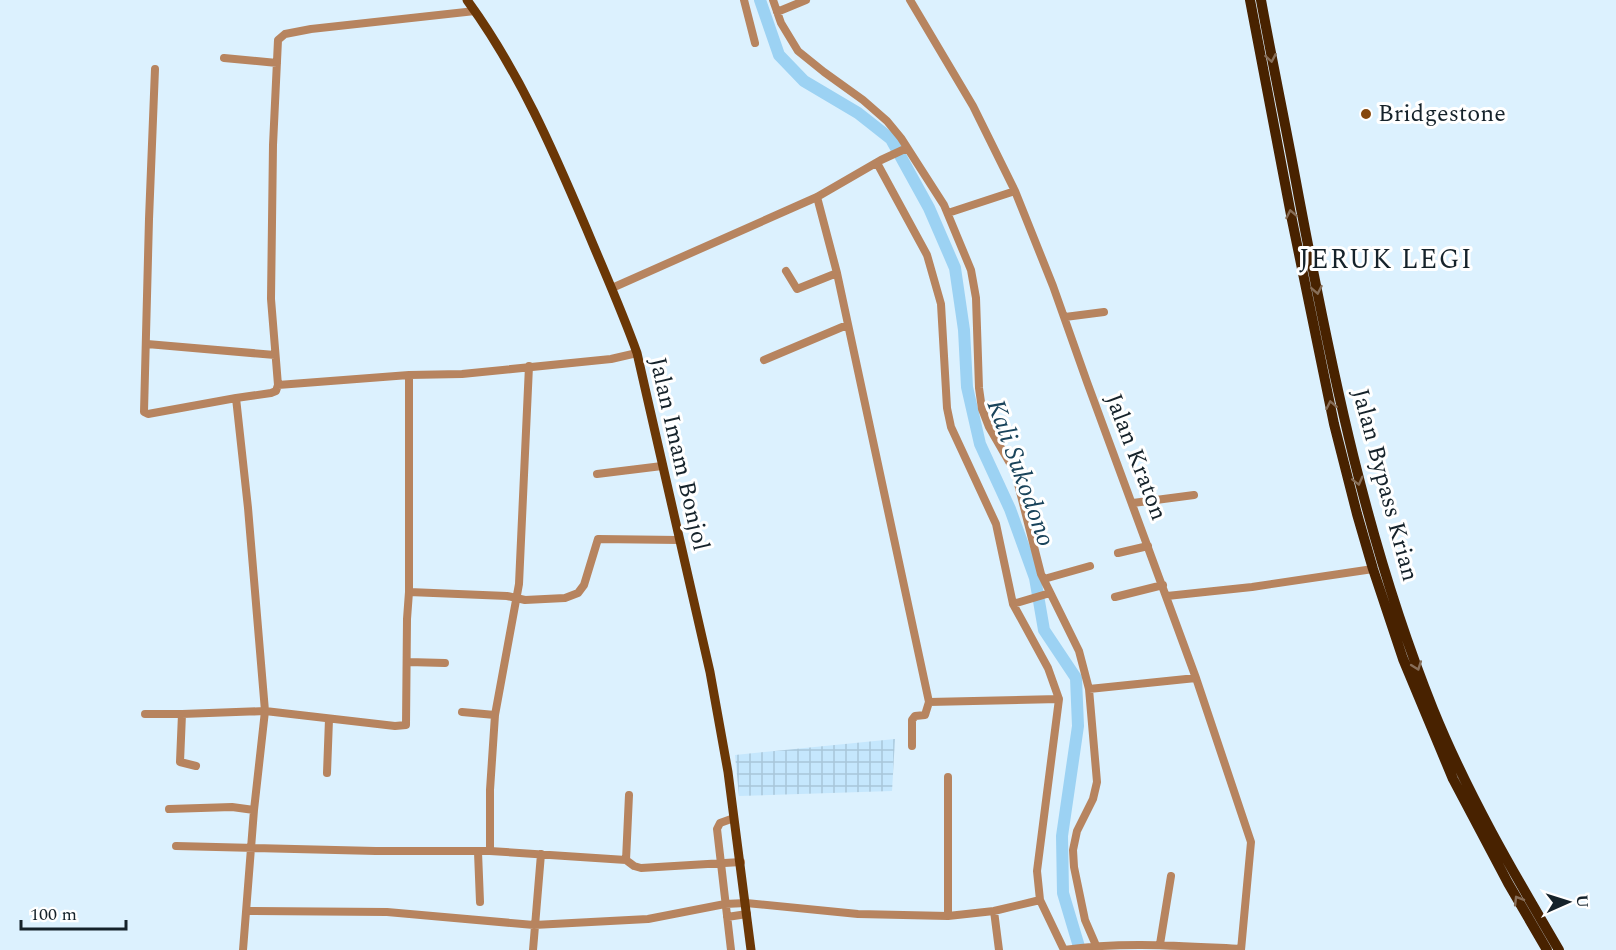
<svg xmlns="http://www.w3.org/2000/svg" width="1616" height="950" font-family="Spectral,serif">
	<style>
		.industrial { fill: url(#industrial-grid) }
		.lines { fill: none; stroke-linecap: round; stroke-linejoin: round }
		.river { stroke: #9cd2f3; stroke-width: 12 }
		.minor { stroke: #b7845f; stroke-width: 8 }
		.major { stroke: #6b3706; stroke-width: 9 }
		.highway { stroke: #482200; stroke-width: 10 }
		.oneway { stroke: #886f59 }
		.poi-dot { fill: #86470c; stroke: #fff; stroke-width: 2 }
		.labels { text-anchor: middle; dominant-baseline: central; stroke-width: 6; stroke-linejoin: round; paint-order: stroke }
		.poi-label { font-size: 24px; fill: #15222a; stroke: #fff; text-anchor: start }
		.street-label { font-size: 24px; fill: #15222a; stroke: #fff }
		.water-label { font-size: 26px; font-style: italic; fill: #1a445b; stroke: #fff }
		.quarter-label { font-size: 27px; letter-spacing: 1.5px; fill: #15222a; stroke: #fff }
	</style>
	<defs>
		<pattern id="industrial-grid" width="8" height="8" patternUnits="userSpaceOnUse" patternTransform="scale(1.5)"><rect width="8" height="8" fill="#c5e7fd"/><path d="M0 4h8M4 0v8" fill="none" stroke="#a8c6d9"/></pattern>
	</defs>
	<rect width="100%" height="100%" fill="#dcf1fe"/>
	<path class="industrial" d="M895,739L892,791L739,796L735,755Z"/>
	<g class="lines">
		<path class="river" d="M760,0L779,55L804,81L858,113L891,139L929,208L955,268L964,330L967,387L980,444L1010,509L1035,578L1044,630L1076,678L1078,726L1062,836L1063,893L1080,950"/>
		<path class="minor" d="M744,0L755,43
			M773,0L781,23L798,51L824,72L863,100L887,121L901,138L944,205L971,270L976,298L979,388L982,409L989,427L1015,472L1041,574L1079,651L1089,689L1097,782L1093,799L1077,831L1073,850L1074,867L1085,920L1098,950
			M910,0L973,106L1015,191L1053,286L1087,382L1196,678L1251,842L1241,950
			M777,12L806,0
			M224,58L277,63
			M155,69L149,219L144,412L148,414L236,398
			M877,163L927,255L941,304L947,408L951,427L996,524L1013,604L1048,668L1059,699L1037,871L1040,900L1064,950
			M817,197L837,273L929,702L925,715L915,716L912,720V746
			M948,213L1015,191
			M786,271L797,289L837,273
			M612,288L817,197L881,160L907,148
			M1065,317L1104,312
			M147,344L275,355
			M764,360L847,325
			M278,385L271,299L273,145L278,40L285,34L311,29L475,11
			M597,474L662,466
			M1133,503L1194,495
			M1118,553L1148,546
			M1044,579L1090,566
			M409,592L507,596L525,600L565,598L578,593L584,585L598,539L679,540
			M1167,596L1252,587L1373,569
			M1115,597L1163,585
			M1013,604L1050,593
			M408,662L445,663
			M1089,689L1196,678
			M929,702L1059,699
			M462,712L495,715
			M145,714H181
			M196,766L180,762L182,714L265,711L395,726L406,725L407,619L409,592V375
			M327,773L329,719
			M948,777V916
			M169,809L232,807L254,810
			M176,846L376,851H490L626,860L634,866L641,868L741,862
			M490,851V790L495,715L519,584L529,366
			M478,852L480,902
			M626,860L629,795
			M246,911L387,912L534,925L648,919L725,904L746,903L858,914L948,916L994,911L1040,900
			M994,911L999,950
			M727,917L747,914
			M1160,944L1171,876
			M243,950L254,810L265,711L248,508L236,398L271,393L276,391L278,385L409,375L462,374L611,359L637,353
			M533,950L541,854
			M731,950L717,829L720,823L734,818
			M1064,950C1122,941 1182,946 1241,949"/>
		<path class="major" d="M467,0C519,71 553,150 587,230C604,271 622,311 637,353L710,672L728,772L751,950"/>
		<path class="highway" d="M1250,0L1292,220L1334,424L1357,514L1373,569L1403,659L1453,779L1508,883L1547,950
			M1261,0C1273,66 1287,132 1299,198C1332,372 1367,545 1433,709C1467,793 1513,872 1559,950"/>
	</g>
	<defs><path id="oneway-chevron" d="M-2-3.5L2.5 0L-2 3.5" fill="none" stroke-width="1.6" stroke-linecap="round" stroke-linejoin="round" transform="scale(1.5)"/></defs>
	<g class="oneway">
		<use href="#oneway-chevron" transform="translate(1271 58) rotate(80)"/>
		<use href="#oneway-chevron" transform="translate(1291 214) rotate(-101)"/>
		<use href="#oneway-chevron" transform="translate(1317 290) rotate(79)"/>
		<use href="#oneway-chevron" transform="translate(1331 405) rotate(-101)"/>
		<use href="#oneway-chevron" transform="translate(1358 481) rotate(76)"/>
		<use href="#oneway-chevron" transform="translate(1417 666) rotate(70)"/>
		<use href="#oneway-chevron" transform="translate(1518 900) rotate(-121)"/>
	</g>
	<circle class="poi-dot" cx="1366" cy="114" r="6"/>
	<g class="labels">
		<g class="poi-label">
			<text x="1378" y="114">Bridgestone</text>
		</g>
		<g class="street-label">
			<text transform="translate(679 454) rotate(77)">Jalan Imam Bonjol</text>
			<text transform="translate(1136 457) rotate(69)">Jalan Kraton</text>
			<text transform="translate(1385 485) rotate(75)">Jalan Bypass Krian</text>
		</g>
		<g class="water-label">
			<text transform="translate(1021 473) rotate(70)">Kali Sukodono</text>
		</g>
		<g class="quarter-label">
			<text x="1386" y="260">JERUK LEGI</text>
		</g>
	</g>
	<g transform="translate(1568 902) rotate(87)" stroke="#ffffff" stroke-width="4.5" paint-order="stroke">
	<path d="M0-4.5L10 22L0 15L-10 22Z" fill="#15222a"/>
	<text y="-9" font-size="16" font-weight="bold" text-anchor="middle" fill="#15222a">U</text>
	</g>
	<path d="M21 920v9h105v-9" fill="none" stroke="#15222a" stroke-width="3"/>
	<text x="30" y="920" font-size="18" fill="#15222a" stroke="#ffffff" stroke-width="4.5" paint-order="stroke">100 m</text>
</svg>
